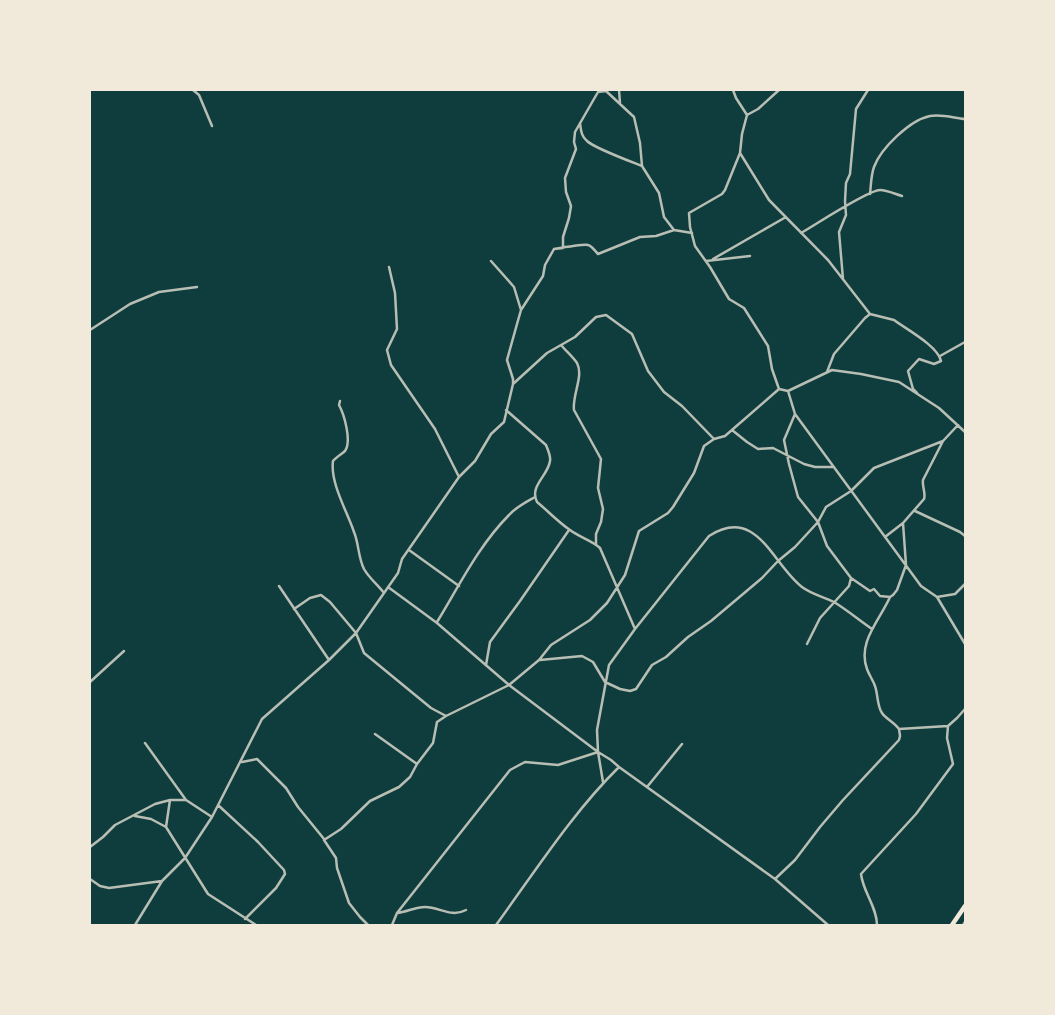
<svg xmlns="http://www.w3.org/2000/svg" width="1055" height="1015" font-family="'DM Sans',sans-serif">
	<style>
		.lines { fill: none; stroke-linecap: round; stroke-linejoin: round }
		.minor { stroke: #b8beb3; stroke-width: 2.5 }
		.trunk { stroke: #f1e9da; stroke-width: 4.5 }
	</style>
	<rect width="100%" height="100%" fill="#0f3d3e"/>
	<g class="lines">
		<path class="minor" d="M193,90L199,95L212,126
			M619,90L620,103
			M733,90L736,98L747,115
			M779,90L758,109L747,115L742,134L740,153L725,190L722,194L689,213L690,227L695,246L710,267L729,299L744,308L768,346L772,369L779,389
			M580,123C581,130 581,136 587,141C594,148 632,162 642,166
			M740,153L769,200L828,260L870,314
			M870,194C871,185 871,175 874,167C881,148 910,120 930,116C942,114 954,118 965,119
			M674,230L664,217L659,193L642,166L640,143L634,117L606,91L598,92L575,132L574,142L576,149L565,178L566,192L571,206L569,218L563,237V248L554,249C560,248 585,244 588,245C592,246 595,251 598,254L640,237L656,236L674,230L692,233
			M801,233C815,225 868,190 880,190C887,190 895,194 902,196
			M713,259L786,217
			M491,261L514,287L521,310
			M706,261L750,256
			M389,267L395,293L397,329L387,350L391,365L435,429L459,477
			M843,279L839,232L846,215L845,201L846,183L850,174L856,109L868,90
			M90,330L130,304L159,292L197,287
			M561,345C566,351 573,357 577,363C584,376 572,395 574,410L601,459L598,488L603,509L601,522L596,534V544
			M940,356L965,342
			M827,372L834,354L865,318L870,314L894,320C906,329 938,346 941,361L934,364L919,359L908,371L913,389L917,393
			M513,384L547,353L575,337L596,317L606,315L632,334L648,371L664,392L682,406L714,439
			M779,389L788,391L832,370L861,374L899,382L939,408L965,432
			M788,391L795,414L921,586L937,597L965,644
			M340,401L339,405C344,414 352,441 345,451C342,454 336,457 333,461C330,483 347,511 354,532C359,544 358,557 364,569C369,578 378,585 384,593
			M506,410L546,445C548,450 551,456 550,461C548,476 529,486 537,502C548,511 558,522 570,530C579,537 593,541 600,548L635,629
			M795,414L784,440L789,464L798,497L818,522L827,546L851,578L849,586L820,618L807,644
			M732,430L747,442L758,449L773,448L804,464L815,467H834
			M915,511L960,532L965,536
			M885,537L903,523L924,499C926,493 922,487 923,480L943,441L958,425
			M409,550L459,586
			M851,578L870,591L874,589L880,596L890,597L893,595L897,590L906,565L903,523
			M279,586L329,660
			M388,587L437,623L509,685L598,752L611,760L619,767L775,879L828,925
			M890,597C880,620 857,642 867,669C869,675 873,680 875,686C878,694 877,706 882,713C886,719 894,722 899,729L948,726
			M937,597L955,594L965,584
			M294,609L310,598L321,595L330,602L356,633L364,653L431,708L446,716
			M437,622C459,586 479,545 509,515C516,507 526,502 535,497
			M540,660L582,656L593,662L605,682L620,689L630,691L636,689L652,665L666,657L688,637L711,621L762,578L778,561L795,547L818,522L826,507L851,491L874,468L943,441
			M486,665L490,642L520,601L569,530
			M90,682L124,651
			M375,734L417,764
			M145,743L186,800
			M242,762L257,759L286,788L298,807L324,839
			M603,782L598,752L597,730L609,665L635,629L709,536C757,505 772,564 802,587C811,594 824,597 834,602C847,610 859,620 872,629
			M647,787L682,744
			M170,800L166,827L208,894L256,925
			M218,805L258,842L284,870L285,874L276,888L245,919
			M135,816L151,819L166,827
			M90,847L103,837L115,825L155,804L170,800H186L212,817L262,719L329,660L356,633L398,573L402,559L459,477L475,461L491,434L504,422L513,384V379L507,360L517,324L521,310L543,276L545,265L554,249
			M90,879L100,886L109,888L162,881
			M775,879L795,860L820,827L843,800L899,740L900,736L899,729
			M397,913C407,912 415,907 425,907C440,907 451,918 466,910
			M135,925L162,881L185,858L212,817
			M368,925L360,917L349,903L337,868L336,858L324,840L341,829L370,801L399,787L410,777L417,764L433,743L437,722L446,716L509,685L539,660L551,645L590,620L607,603L625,575L639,531L668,513L673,507L694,473L704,446L714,439L725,436L779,389
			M392,925L397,913L510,770L525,762L558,765L598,752
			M496,925C534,873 573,812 619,767
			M877,925C877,907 863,892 861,874L916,814L953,764L947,738L948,726L957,718L965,709
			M963,925L965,922"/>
		<path class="trunk" d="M952,925L965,906"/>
	</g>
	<rect width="1055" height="1015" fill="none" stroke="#f1e9da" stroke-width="182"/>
</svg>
